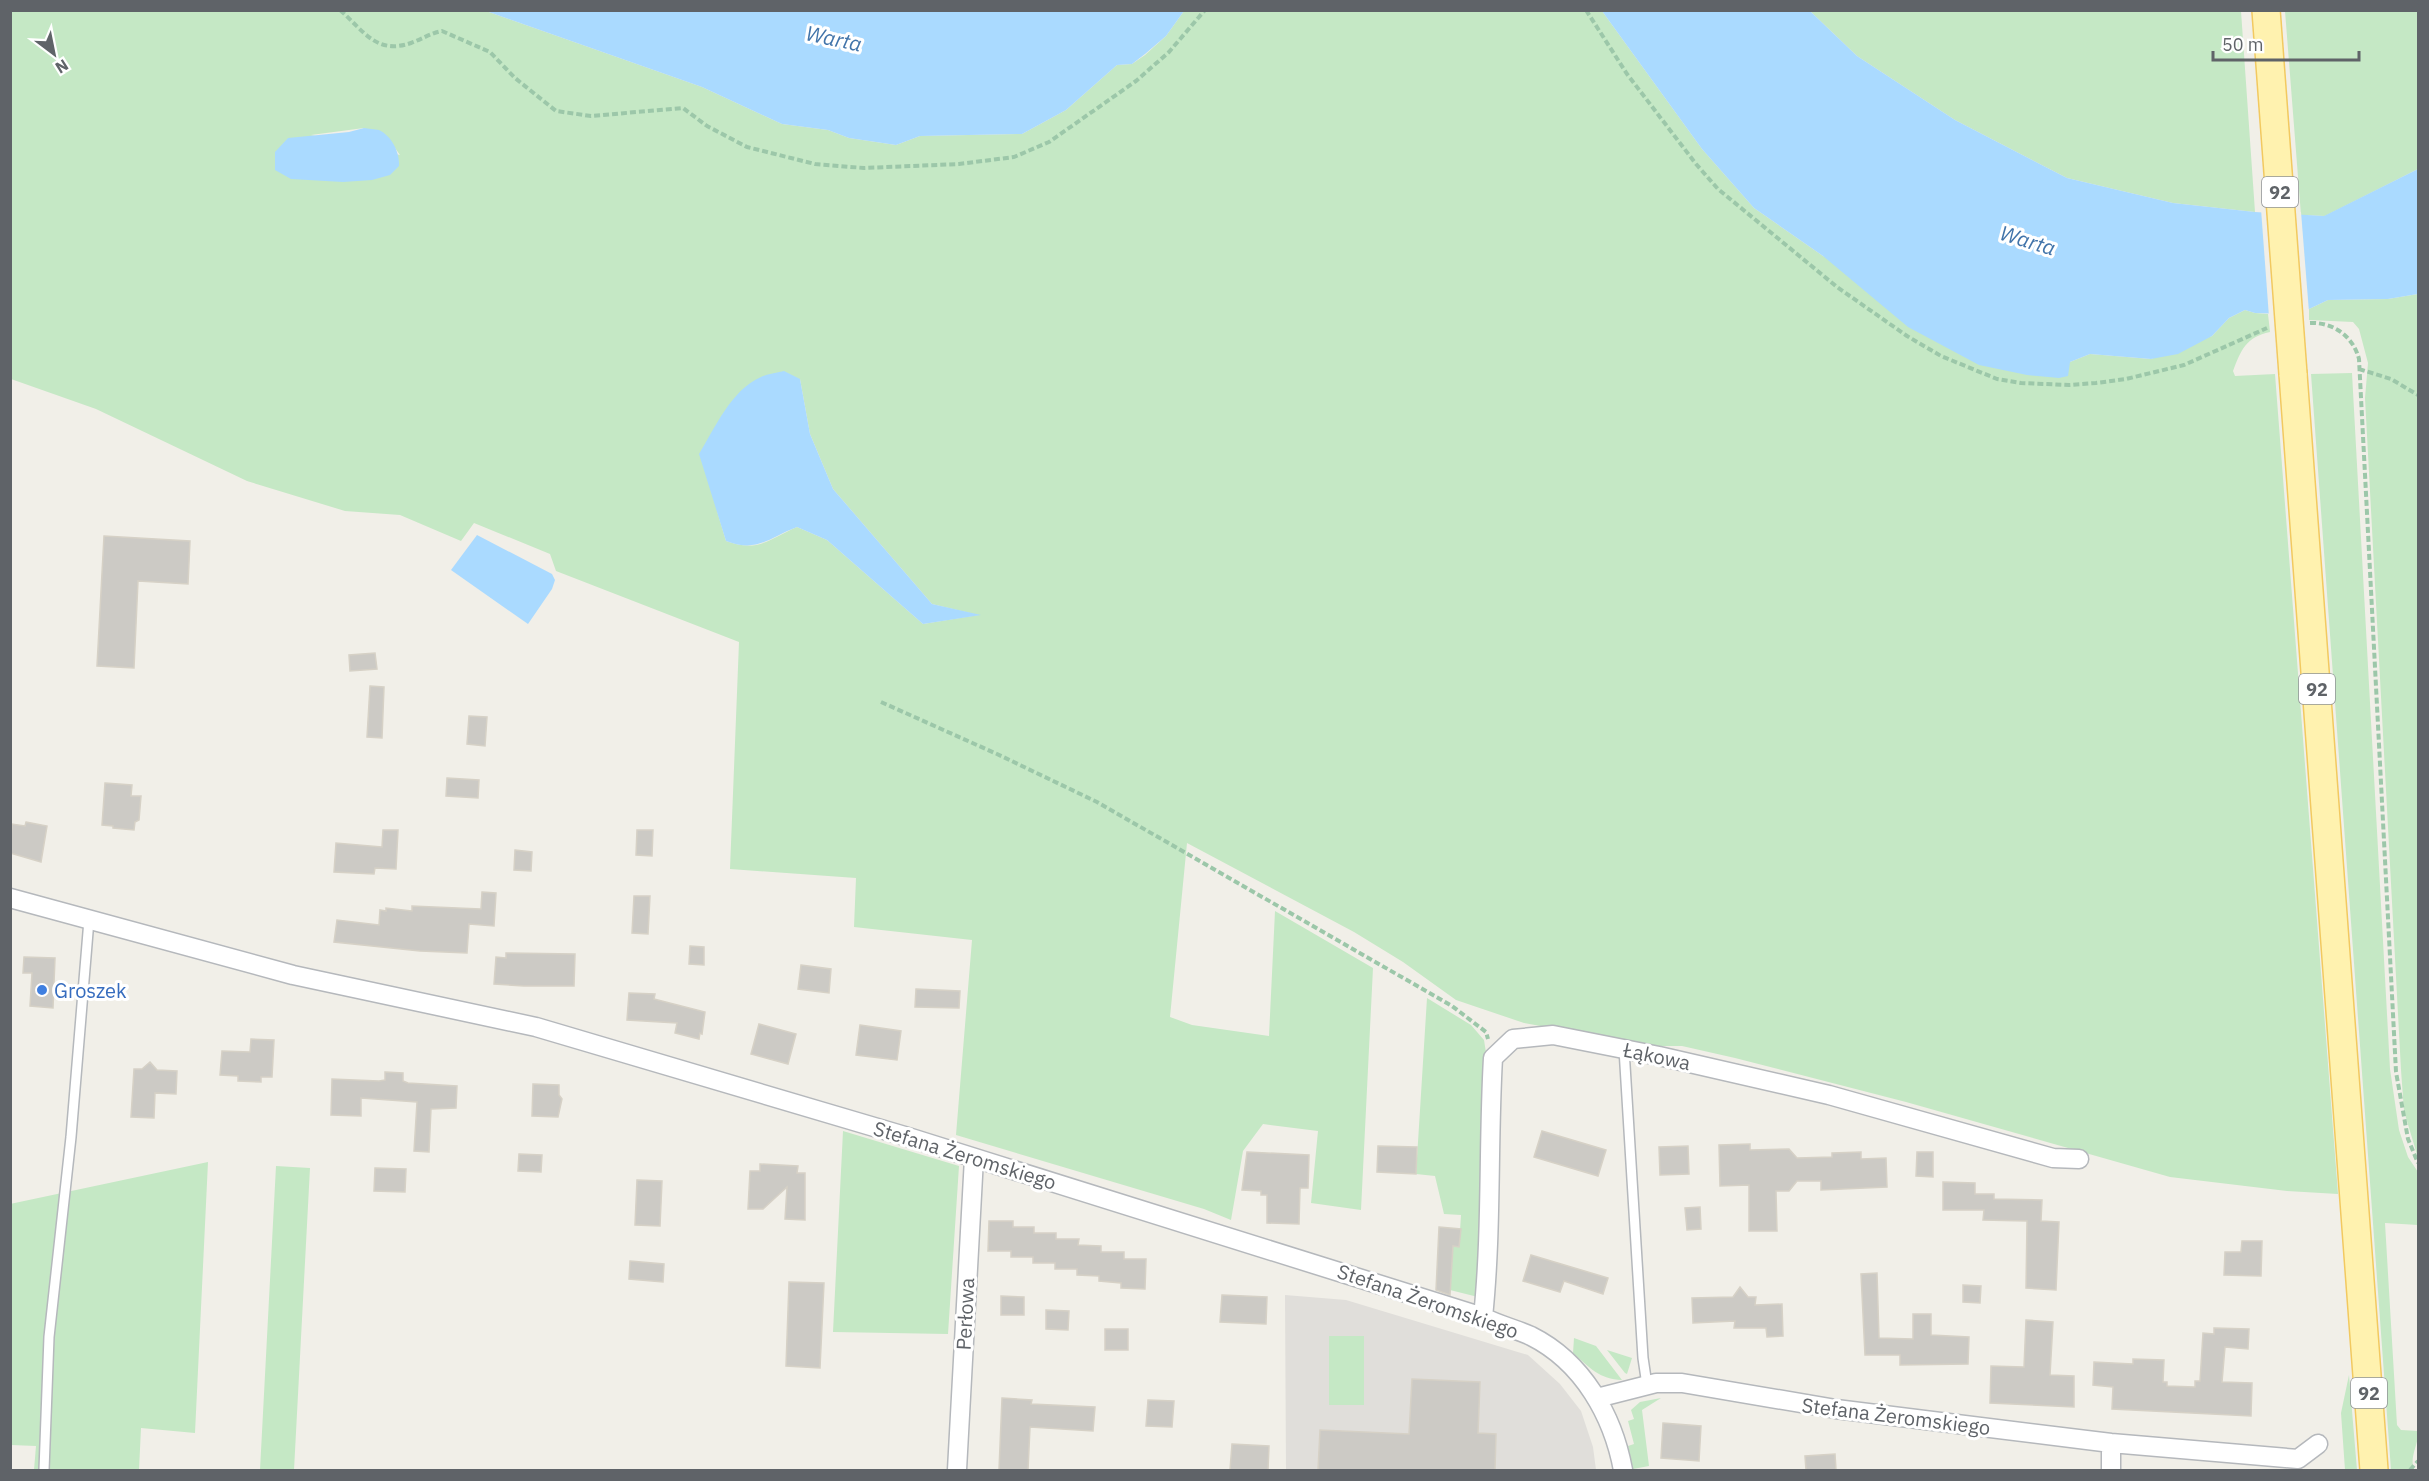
<svg xmlns="http://www.w3.org/2000/svg" width="2429" height="1481" font-family="'IBM Plex Sans',sans-serif">
	<style>
		.industrial { fill: #e0deda }
		.green { fill: #c5e8c5; fill-rule: evenodd }
		.water { fill: #aadaff }
		.pier { fill: #f1efe8 }
		.building { fill: #cccac5; stroke: #d6d1c6; stroke-width: 1.5 }
		.lines { fill: none; stroke-linecap: round; stroke-linejoin: round }
		.lane-casing { stroke: #b5b8bc; stroke-width: 12 }
		.street-casing { stroke: #b5b8bc; stroke-width: 21 }
		.primary-casing { stroke: #f2c960; stroke-width: 30 }
		.path { stroke: #9cc7a9; stroke-width: 4; stroke-dasharray: 6 3; stroke-linecap: butt }
		.lane { stroke: #fff; stroke-width: 9 }
		.street { stroke: #fff; stroke-width: 18 }
		.primary { stroke: #fff2af; stroke-width: 27 }
		.primary-bridge-casing { stroke: #f2c960; stroke-width: 30; stroke-linecap: butt }
		.primary-bridge { stroke: #fff2af; stroke-width: 27 }
		.shop-dot { fill: #3f7fe0; stroke: #fff; stroke-width: 2 }
		.labels { text-anchor: middle; dominant-baseline: central; stroke-width: 6; stroke-linejoin: round; paint-order: stroke }
		.shield { fill: #fff; stroke: #8f9295; stroke-width: 1.5 }
		.shield-label { font-size: 18px; font-weight: bold; fill: #5f6368 }
		.shop-label { font-size: 20px; fill: #366cbe; stroke: #fff; text-anchor: start }
		.street-label { font-size: 20px; fill: #5f6368; stroke: #fff }
		.water-label { font-size: 21px; font-style: italic; fill: #4174aa; stroke: #fff }
	</style>
	<rect width="100%" height="100%" fill="#f1efe8"/>
	<path class="industrial" d="M1285,1295L1346,1300L1528,1355L1560,1384L1581,1411L1593,1447L1596,1470H1286Z"/>
	<path class="green" d="M11,11H486L702,87L782,124L828,130L849,138L896,145L920,136L1022,134L1066,110L1117,65L1132,64L1145,55L1166,36L1184,11H1602L1702,149L1754,208L1823,256L2070,362L2090,354L2151,359L2212,336L2229,318L2245,310L2255,313L2268,314L2270,332C2246,337 2241,350 2233,371L2235,376L2275,374L2338,1194L2287,1191L2170,1177L1906,1102L1735,1058L1682,1046H1650L1524,1023L1456,1000L1403,962L1354,932L1187,843L1170,1017L1192,1025L1269,1036L1275,911L1373,968L1361,1210L1311,1203L1318,1131L1263,1124L1243,1151L1231,1220L1204,1209L956,1135L972,940L854,927L856,878L730,869L739,642L556,571L550,554L474,523L461,541L400,515L345,511L247,481L96,409L11,379ZM364,128L395,148L400,155L311,135ZM800,379L810,434L833,489L932,604L978,615L923,624L827,540L797,527C769,539 758,553 726,541L717,511Z
		M1810,11H2241L2255,212L2173,203L2067,178L1955,120L1857,56Z
		M2285,11H2418V169L2325,216L2301,215Z
		M2418,294V1158L2404,1111L2401,1070L2365,398L2368,363L2359,329L2353,322L2309,320V309L2328,300L2388,299Z
		M2352,373L2390,1069L2399,1130L2408,1157L2418,1172V1225L2385,1223L2397,1425L2401,1430L2418,1431C2419,1445 2409,1456 2414,1470H2391L2311,374Z
		M1427,998L1471,1025L1484,1040L1487,1059L1478,1297L1450,1290L1453,1246L1459,1247L1461,1215L1444,1214L1435,1176L1416,1174Z
		M843,1131L959,1166L948,1334L833,1332Z
		M208,1162L195,1433L141,1428L139,1470H34L36,1446L11,1445L10,1204Z
		M276,1166L310,1168L294,1470H260Z
		M1329,1336H1364V1405H1329Z
		M1574,1338L1596,1346L1622,1380C1600,1380 1588,1366 1573,1353Z
		M1607,1350L1632,1358L1627,1374L1625,1373Z
		M2349,1375L2357,1470H2345L2341,1413Z
		M1661,1398L1642,1410L1649,1466L1633,1469L1628,1446L1634,1444L1628,1421L1634,1419L1631,1410L1640,1402Z"/>
	<path class="water" d="M486,11H1184L1166,36L1145,54L1132,64L1117,65L1066,110L1022,134L920,136L896,145L849,138L828,130L782,124L702,87Z
		M1602,11H1810L1857,56L1955,120L2067,178L2173,203L2255,212L2324,216L2418,169V294L2388,299L2328,300L2309,309L2284,314L2255,313L2245,310L2229,318L2212,336L2178,354L2151,359L2090,354L2070,362L2068,376L2059,378L2027,375L1979,365L1908,327L1823,256L1754,208L1702,149Z
		M364,128C368,129 375,129 379,130C392,136 400,153 399,166L390,175L372,180L343,182L291,179L275,170V152L288,138L349,132Z
		M784,371L800,379L810,434L833,489L932,604L981,615L923,624L827,540L797,527C768,538 758,553 726,541L699,454C715,428 731,390 761,377C767,374 776,373 784,371Z
		M477,535L552,574L555,580L552,589L528,624L451,570Z"/>
	<path class="pier" d="M2261,209L2301,212L2309,312L2285,317H2269Z"/>
	<path class="building" d="M104,536L190,541L188,584L138,581L134,668L97,666Z
		M375,653L377,669L350,671L349,655Z
		M370,686L384,687L382,738L367,737Z
		M469,716L487,717L485,746L467,744Z
		M447,778L479,780L478,798L446,796Z
		M105,783L132,785L131,796H141L139,820L135,822L134,830L113,828V826L102,825Z
		M26,822L47,826L41,862L10,853L12,824L25,826Z
		M383,830H398L396,869L375,868L374,874L334,872L336,843L382,847Z
		M637,830H653L652,856L636,855Z
		M515,850L532,852L531,871L514,870Z
		M482,892L496,893L494,926L469,924L467,953L420,951L334,942L337,920L379,925L380,910L386,911V908L412,911V906L481,909Z
		M634,896H650L648,934L632,933Z
		M690,946L704,947V965L689,964Z
		M506,953L575,954L574,986H524L494,984L496,957L506,958Z
		M24,957L55,958L53,1008L30,1006L32,973H23Z
		M801,965L831,969L829,993L798,989Z
		M916,989L960,991L959,1008L915,1007Z
		M629,993L655,994L654,999L705,1012L702,1034L700,1033L699,1039L675,1033L677,1023L627,1020Z
		M759,1024L796,1034L788,1064L751,1054Z
		M860,1025L901,1031L897,1060L856,1055Z
		M251,1039L274,1040L272,1077H261V1082L238,1081V1076L220,1075L222,1051L250,1052Z
		M150,1062L157,1070L177,1071L176,1094L155,1093L154,1118L131,1117L134,1069H142Z
		M385,1072L403,1073V1081L408,1083L457,1086L456,1108L431,1109L429,1152L414,1151L417,1102L361,1098V1116L331,1115L332,1079L379,1081L385,1080Z
		M533,1084L559,1085V1095L562,1099L558,1117L532,1116Z
		M1542,1131L1606,1150L1598,1176L1534,1157Z
		M1750,1144V1150L1789,1149L1797,1158L1832,1157V1153L1861,1152V1159L1886,1158L1887,1187L1821,1190V1181H1797L1789,1191H1776L1777,1231H1749V1185L1720,1186L1719,1145Z
		M1378,1146L1417,1147L1416,1174L1377,1172Z
		M1688,1146L1689,1174L1660,1175L1659,1147Z
		M1247,1152L1309,1155L1308,1188H1300L1299,1224L1267,1223V1195H1261V1191L1242,1190Z
		M1917,1152H1933V1177L1916,1176Z
		M519,1154L542,1155L541,1172L518,1171Z
		M760,1164L798,1166L797,1173H805V1220L785,1219L787,1187L763,1209H748L750,1171H760Z
		M375,1168L406,1169L405,1192L374,1191Z
		M637,1180L662,1181L660,1226L635,1225Z
		M1943,1182L1975,1183V1194H1994V1199L2042,1200L2041,1221L2059,1222L2056,1290L2026,1288L2027,1221L1983,1220L1984,1210H1943Z
		M1700,1207L1701,1229L1687,1230L1685,1208Z
		M989,1221H1013V1227H1034V1233H1056V1239H1079L1078,1245L1101,1246V1252H1124V1259H1146L1145,1289L1121,1288V1283L1099,1281V1276L1077,1275V1269H1055V1263H1033V1257H1011V1251H988Z
		M1439,1227L1461,1229L1459,1247L1453,1246L1450,1295L1436,1290Z
		M2242,1241H2262L2261,1276L2224,1275L2225,1252H2241Z
		M1531,1255L1608,1278L1603,1294L1564,1281L1560,1292L1523,1281Z
		M630,1261L664,1264L663,1282L629,1279Z
		M1877,1273L1879,1338L1913,1339V1314H1931V1335L1969,1337L1968,1364L1900,1365V1355H1865L1861,1274Z
		M789,1282L824,1283L820,1368L786,1366Z
		M1963,1285L1981,1286L1980,1303L1963,1302Z
		M1740,1287L1748,1297H1756L1755,1305L1782,1304L1783,1336L1767,1337L1766,1328H1734L1735,1321L1693,1323L1692,1298L1733,1297Z
		M1222,1295L1267,1297L1266,1324L1220,1322Z
		M1001,1296L1024,1297V1315H1001Z
		M1046,1310L1069,1311L1068,1330L1046,1329Z
		M2026,1320L2053,1322L2050,1375L2074,1376V1407L1990,1403L1991,1366L2024,1367Z
		M2214,1328L2249,1329L2248,1349L2225,1347L2222,1382L2252,1383L2251,1416L2112,1409L2113,1387L2093,1385L2094,1362L2133,1364V1359L2164,1360L2163,1382H2167V1386L2195,1387V1381H2200L2203,1333L2214,1334Z
		M1105,1329H1128V1350H1105Z
		M1412,1379L1480,1382L1478,1433L1496,1434L1495,1470H1318L1320,1430L1409,1434Z
		M1002,1398L1032,1400L1031,1404L1095,1407L1093,1431L1030,1427L1028,1470H999Z
		M1148,1400L1174,1401L1172,1427L1146,1426Z
		M1663,1423L1701,1426L1699,1461L1661,1458Z
		M1232,1444L1269,1446L1268,1470H1230Z
		M1835,1454L1836,1470H1806L1805,1456Z"/>
	<g class="lines">
		<defs>
			<path id="lane" d="M1624,1049L1643,1358L1647,1385
				M44,1470L49,1337L71,1137L89,920"/>
			<path id="street" d="M10,898L293,975L536,1027L908,1137L1483,1317C1498,1325 1516,1329 1531,1336C1583,1362 1613,1416 1623,1470
				M1483,1317C1492,1231 1488,1144 1493,1058L1513,1039L1553,1035L1659,1056L1829,1095L2053,1158L2079,1159
				M1597,1398L1656,1383H1682L1836,1409L2111,1443L2298,1459L2318,1444
				M2111,1443V1470
				M957,1470L974,1158"/>
			<path id="primary" d="M2293,374L2374,1470"/>
		</defs>
		<use href="#lane" class="lane-casing"/>
		<use href="#street" class="street-casing"/>
		<use href="#primary" class="primary-casing"/>
		<path class="path" d="M340,10C364,31 376,55 411,43C422,39 431,33 442,31L490,52L515,78L556,111L591,116L683,108L707,126L747,147L815,164L864,168L959,164L1014,157L1049,142L1136,81L1169,52L1205,10
			M1586,10L1627,74L1696,164L1718,189L1837,287L1907,336L1941,356L1997,379L2021,383L2069,385L2096,383L2126,379L2184,365L2267,328
			M2310,323C2333,322 2353,336 2359,359L2396,1072L2408,1139L2418,1163
			M2359,369L2391,379L2418,395
			M881,702L997,754L1097,802L1452,1006L1486,1032L1488,1039
			M2410,1470L2418,1461"/>
		<use href="#lane" class="lane"/>
		<use href="#street" class="street"/>
		<use href="#primary" class="primary"/>
		<defs>
			<path id="primary-bridge" d="M2266,10L2293,374"/>
		</defs>
		<use href="#primary-bridge" class="primary-bridge-casing"/>
		<use href="#primary-bridge" class="primary-bridge"/>
	</g>
	<circle class="shop-dot" cx="42" cy="990" r="6"/>
	<g class="labels">
		<g class="shield">
			<rect x="2262" y="177" width="36" height="30" rx="4.5"/>
			<rect x="2299" y="674" width="36" height="30" rx="4.5"/>
			<rect x="2351" y="1378" width="36" height="30" rx="4.5"/>
		</g>
		<g class="shield-label">
			<text x="2280" y="192">92</text>
			<text x="2317" y="689">92</text>
			<text x="2369" y="1393">92</text>
		</g>
		<g class="shop-label">
			<text x="54" y="990">Groszek</text>
		</g>
		<g class="street-label">
			<text transform="translate(1657 1056) rotate(12)">Łąkowa</text>
			<text transform="translate(965 1155) rotate(17)">Stefana Żeromskiego</text>
			<text transform="translate(1428 1301) rotate(19)">Stefana Żeromskiego</text>
			<text transform="translate(965 1314) rotate(-87)">Perłowa</text>
			<text transform="translate(1896 1416) rotate(7)">Stefana Żeromskiego</text>
		</g>
		<g class="water-label">
			<text transform="translate(834 38) rotate(12)">Warta</text>
			<text transform="translate(2028 240) rotate(17)">Warta</text>
		</g>
	</g>
	<rect width="2429" height="1481" fill="none" stroke="#5f6368" stroke-width="24"/>
	<g transform="translate(54 54) rotate(148)" stroke="#ffffff" stroke-width="4.5" paint-order="stroke">
	<path d="M0-4.5L10 22L0 15L-10 22Z" fill="#5f6368"/>
	<text y="-9" font-size="16" font-weight="bold" text-anchor="middle" fill="#5f6368">N</text>
	</g>
	<path d="M2213 51v9h146v-9" fill="none" stroke="#5f6368" stroke-width="3"/>
	<text x="2222" y="51" font-size="18" fill="#5f6368" stroke="#ffffff" stroke-width="4.5" paint-order="stroke">50 m</text>
</svg>
